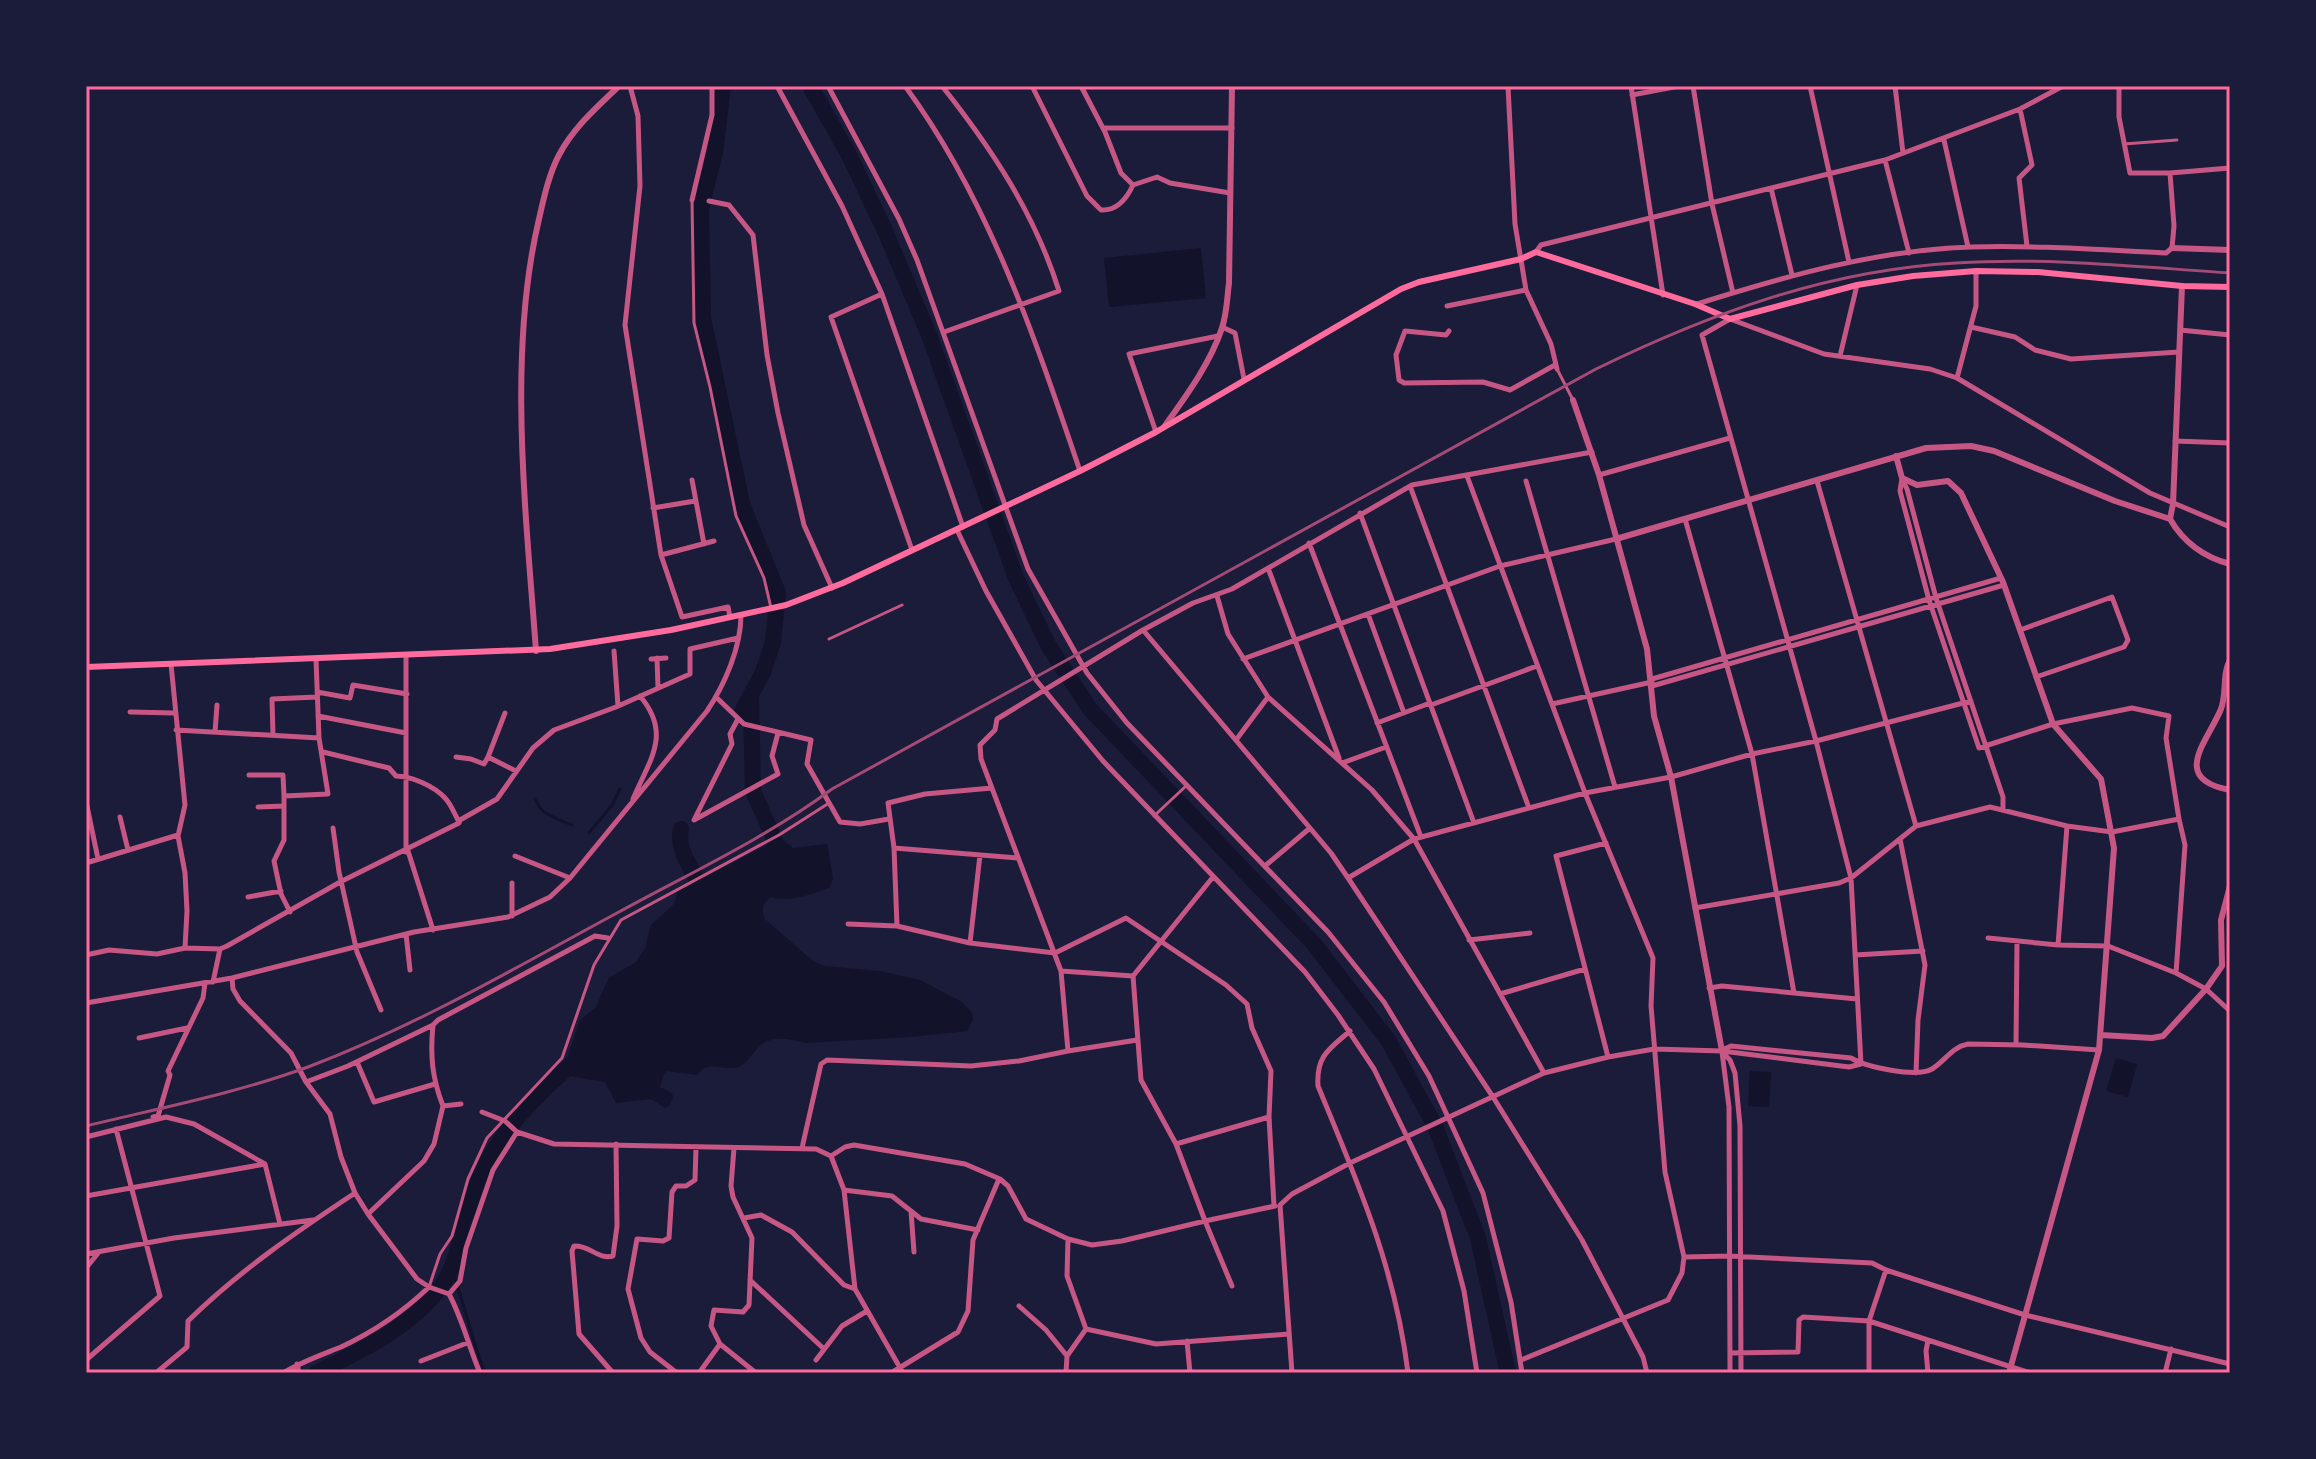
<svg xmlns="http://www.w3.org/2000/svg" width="2316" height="1459" font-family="'DM Sans',sans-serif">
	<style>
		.water { fill: #12122b }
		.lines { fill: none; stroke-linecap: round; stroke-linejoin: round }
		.stream { stroke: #12122b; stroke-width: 3 }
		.river { stroke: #12122b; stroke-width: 16 }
		.pedestrian { stroke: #c65784; stroke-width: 3 }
		.minor { stroke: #c65784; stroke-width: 5 }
		.tertiary { stroke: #c65784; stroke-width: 6 }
		.secondary { stroke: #ff6b9d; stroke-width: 6 }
		.rail { stroke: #a44b75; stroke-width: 3 }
		.neatline { fill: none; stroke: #ff6b9d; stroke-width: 3 }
	</style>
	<rect width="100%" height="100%" fill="#1b1b3a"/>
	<path class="water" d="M1201,248L1206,298L1109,307L1104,258Z
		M781,838L793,848L827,844L833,878L830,887C813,894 789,903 771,897C763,903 761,910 765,919L813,961L824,966L880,971L920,980L962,1002L972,1013L973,1020L967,1031L910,1037L806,1043C789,1039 769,1034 757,1049C751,1055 747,1064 738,1067C722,1072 709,1058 697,1075L667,1071L664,1074L660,1087L672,1093L673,1098L670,1105L665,1108L651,1099L616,1103L605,1082L563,1075L559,1071L566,1062L580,1020L595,1008L609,978L636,962L645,948L651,925L674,904L678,891Z
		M2116,1058L2137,1064L2128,1097L2106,1091Z
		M1750,1071L1771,1072L1769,1107L1748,1106Z"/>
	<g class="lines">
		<path class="stream" d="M535,799C542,816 556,818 572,825
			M589,833L612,805L620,789
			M450,1266C464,1301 471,1338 485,1373"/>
		<path class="river" d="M723,86L715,152L701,208L703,318L742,504L778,593L773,642L763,672L742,712
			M810,86L849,155L885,231L929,335L1016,578L1048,645L1090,709L1314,944L1388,1040L1435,1126L1478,1238L1508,1373
			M751,700L753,791L775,841
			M681,829C675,853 698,873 703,896
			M316,1373C361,1351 416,1325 444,1282C460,1257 464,1217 475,1189C495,1135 533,1098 575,1061"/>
		<path class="pedestrian" d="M2124,144L2177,140
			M692,200L694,323L710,387L736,516L764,578L771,608
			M1557,369L1573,400
			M829,639L902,605
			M1154,816L1186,786
			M429,1287L440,1254L452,1236L468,1179L487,1138L562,1058L594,965L621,920L779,835L829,803"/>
		<path class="minor" d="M630,86L638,116L640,186L625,325L661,555L682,617L728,607L730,617
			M777,86L842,206L882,294L963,527
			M828,86L899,219L917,260L1028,569L1087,673L1127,723L1328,932L1384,1002L1429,1076L1483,1193L1511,1302L1522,1373
			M905,86C989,200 1035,338 1080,471
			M942,86C992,149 1035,214 1059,291L944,332
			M1032,86L1087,196L1101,210C1117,211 1127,198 1133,185
			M1081,86L1105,132L1121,173L1133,185
			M1508,86L1515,224L1526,290L1551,344L1557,369
			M1631,86L1663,295
			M1693,86L1712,204L1733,293
			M1810,86L1849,262
			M1895,86L1903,153
			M2119,86V117L2130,173H2170L2230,168
			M1632,95L1679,86
			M2020,109L2032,165L2019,178L2027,246
			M1103,128H1232
			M1944,140L1968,247
			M1885,160L1909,253
			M1133,185L1157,177L1170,183L1230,193
			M1771,188L1792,275
			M692,200L712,115V86
			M709,201L729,205L753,235L767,355L778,413L804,525L832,588
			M1536,252L1541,245L1885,160L2020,109L2063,86
			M882,294L831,317L912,550
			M1697,304C1786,276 1877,250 1971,247C2036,245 2101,250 2166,253L2172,248L2174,226L2170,173
			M1447,306L1526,290
			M1222,327L1235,333L1244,379
			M1971,327L2015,337L2035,350L2071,359L2179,352
			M2180,330L2230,335
			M1449,331L1446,335L1405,331L1396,355L1399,380L1404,383L1483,382L1510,390L1555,365
			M1840,356L1857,285
			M1957,378L1976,306V271
			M1156,432L1129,354L1218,336
			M2175,441L2230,443
			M1599,475L1730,438
			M1467,476L1585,793L1653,958L1651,1006L1665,1172L1684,1257L1682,1273L1668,1300L1521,1360
			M1902,478L1900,491L1929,600L1979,748L2053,724L2132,708L2169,716L2166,738L2179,819
			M1902,479L1907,489L1936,598L2003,797V810
			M692,480L704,544
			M1526,481L1615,787
			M1817,481L1916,826
			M1410,486L1529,808
			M653,508L695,501
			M1360,513L1474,823
			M1685,519L1752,754L1794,993
			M957,530L986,591L1036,680L1103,761L1305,972L1338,1015L1374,1069L1443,1211L1464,1291L1477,1373
			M1309,543L1421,837
			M661,555L714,541
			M1268,568L1339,758
			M1217,596L1228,634L1268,697L1372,790L1414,839L1544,1073
			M1368,614L1404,713
			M1143,630L1331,853L1348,878L1493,1097L1582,1240L1643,1357L1647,1373
			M2020,630L2112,597L2128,640L2124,647L2036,677
			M614,651L618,706
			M657,658L658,688
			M651,659L666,658
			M1243,659L1500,566L1616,539
			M171,664L185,805L178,836L185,873L187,911L185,948
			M1652,679L2001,578
			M1652,686L2004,585
			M317,692L350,698L353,685L407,694
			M716,697L744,724L811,740L807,764L840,822L860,824L889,819
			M1552,704L1652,682
			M1431,705L1537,666
			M130,712L174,713
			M505,713L488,757L516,771
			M318,716L406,733
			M738,719L730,734L732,744L694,820L778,774L772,756L778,733
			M1377,723L1430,703
			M176,730L319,738
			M215,732L217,705
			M273,735L272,699L317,697
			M1236,740L1268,697
			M323,752L389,768L396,776C411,776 434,786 445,798C451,804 455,815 459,822
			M456,757L471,759L484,764L488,757
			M1342,763L1386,747
			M249,775H283L284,796
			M992,788L925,794L888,803L894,848L897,926L970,943L1055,953L1126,918L1226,985L1247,1004L1252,1028L1271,1071L1269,1117L1274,1206
			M633,799C650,759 672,734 640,696
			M87,806L98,859
			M258,807L284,806
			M120,817L128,850
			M333,828L339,872L357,952L381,1010
			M1900,839L1925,965L1918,1020L1916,1073
			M1606,843L1556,856L1608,1057
			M894,848L1018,858
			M408,851L433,930
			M406,852V656
			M515,856L570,878
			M86,863L178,835
			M1265,866L1310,828
			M1348,878L1414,839L1585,793L1671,777L1752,754L1816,741L1971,701
			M512,883V916
			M248,897L281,891
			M1695,908L1839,883L1851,878L1916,826L1990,807L2067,826L2112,832L2179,819L2185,845L2176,973
			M290,912L281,894L274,861L284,840V796L328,794L319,738L316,659
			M848,924L897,926
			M406,934L410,970
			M1988,938L2058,945L2108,946L2176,973L2206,989L2230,1011
			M1469,940L1530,933
			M970,943L980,855
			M2058,945L2067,826
			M86,955L109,950L157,954L185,948L220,949L227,946L342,881L459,823L460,820L497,799L533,748L554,730L616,707L690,674V649L738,638
			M1855,955L1923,951
			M1061,971L1133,976L1213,877
			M1133,976L1141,1080L1176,1144L1205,1221L1275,1206
			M232,978L233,989L240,1001L291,1053L306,1082L330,1114L341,1157L355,1193L368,1214L417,1279L429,1287L449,1294L460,1281L466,1248L493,1170L517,1132L554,1144L816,1149L831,1156L844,1190L855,1289L903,1373
			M213,982L220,949
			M1709,988L1722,986L1857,999
			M1500,994L1585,969
			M86,1003L232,978L414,932L508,917L550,897L570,878L707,711C725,684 741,647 741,615
			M433,1025C430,1055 432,1078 443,1106L461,1104
			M1350,1031C1329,1049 1316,1056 1318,1086C1358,1183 1395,1267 1408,1373
			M139,1038L187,1028
			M2016,1044L2017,942
			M1722,1050L1731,1046L1851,1058C1866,1067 1916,1078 1932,1069C1945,1061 1952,1047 1968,1044L2023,1045L2099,1050
			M1068,1051L1137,1040
			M1722,1052L1730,1060L1735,1073L1740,1126L1741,1373
			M1722,1052L1729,1107L1730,1373
			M357,1062L374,1102L435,1084
			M1861,1064L1851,878L1816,741L1702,335L1730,319L1824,354L1930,369L1957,378L2150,493L2230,527
			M306,1082L348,1066L433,1025L438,1020L595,936L608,938
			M482,1112L505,1121L517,1132
			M153,1117L158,1116L170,1075L168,1071L203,998L205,983
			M86,1137L166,1117L194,1124L265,1164L280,1224
			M1176,1144L1269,1117
			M734,1148L731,1186L733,1197L752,1238L749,1305L743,1312L714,1310L711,1326L720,1344L756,1373
			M802,1148L821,1064L827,1060L971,1066L1019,1061L1068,1051L1061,971L981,759L980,745L995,730L997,719L1143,630L1193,603L1232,589L1412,485L1592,452
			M831,1156L845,1147L854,1145L965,1164L1000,1179L1008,1186L1026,1219L1068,1239L1092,1245L1122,1241L1205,1221L1232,1286
			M844,1190L892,1196L921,1219L978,1230
			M86,1196L265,1164
			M911,1211L914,1252
			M368,1214L424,1161L434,1144L443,1106
			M744,1218L761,1215L792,1232L844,1285L855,1289
			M1068,1239L1067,1276L1086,1329
			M86,1254L174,1238L313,1220
			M1684,1257L1729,1256L1872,1263L1886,1270L2025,1315L2230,1364
			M86,1268L99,1252
			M750,1280L824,1349
			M449,1294C462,1318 469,1347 480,1373
			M1019,1306L1046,1330L1067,1356
			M1086,1329L1156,1344L1289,1334
			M1928,1340L1926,1351L1928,1373
			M1187,1341L1190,1373
			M1730,1353L1798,1352L1799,1320L1803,1317L1869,1321L2030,1373
			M86,1360L160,1296L116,1129
			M816,1360L842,1326L867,1311
			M421,1361L467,1343
			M297,1364L299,1373
			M156,1373L187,1347L188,1321C239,1271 296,1232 355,1193
			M283,1373C301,1362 321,1355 341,1347C373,1332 404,1311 429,1287
			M613,1373L579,1334L572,1251L574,1246C590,1245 598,1260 613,1256L617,1226L616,1144
			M677,1373L650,1352L641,1338L628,1289L637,1239L663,1241L669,1238L672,1192L676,1186H686L695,1180L696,1148
			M699,1373L720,1344
			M891,1373L958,1332L968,1311L973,1240L999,1179
			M1066,1373L1067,1356L1086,1329
			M1292,1373L1280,1205L1292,1194L1350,1163L1544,1073L1608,1057L1654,1049L1722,1051L1849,1067L1861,1064
			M1869,1373V1321L1886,1270
			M2165,1373L2171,1349"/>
		<path class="tertiary" d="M2172,248L2230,250
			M1573,400L1599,475L1647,649L1654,716L1671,777L1722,1051
			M1164,427C1186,396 1210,364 1222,328C1227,313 1227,298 1229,283L1232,86
			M1896,456L1902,478L1917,485L1948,481L1961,493L2003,582L2053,724L2101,779L2114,848L2099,1050L2009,1373
			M2170,519L2173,504L2182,286
			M2170,519C2184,543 2203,557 2230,564
			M1616,539L1926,448L1971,446L1994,451L2115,501L2170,519
			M536,651C526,513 507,353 539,219C544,197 549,174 559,155C574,127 597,107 619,86
			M2230,660C2222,674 2227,693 2221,709C2208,741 2169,779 2230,790
			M2101,1035L2152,1038L2163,1036L2206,989L2222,966L2221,920L2230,886"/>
		<path class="secondary" d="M86,667L550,649L671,630L786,605L843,583L1080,471L1156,432L1401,289L1419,282L1521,259L1536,252L1695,304L1730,319L1857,285L1913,276L1976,271L2038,272L2182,286L2230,287"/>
		<path class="rail" d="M86,1126C160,1108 237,1093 308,1067C416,1026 517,967 617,913C690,873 766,838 832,789L1596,369C1711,313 1828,270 1956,263C2047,257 2139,267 2230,273"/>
	</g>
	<rect width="2316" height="1459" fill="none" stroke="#1b1b3a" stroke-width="176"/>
	<rect x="88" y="88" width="2140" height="1283" class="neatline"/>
</svg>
